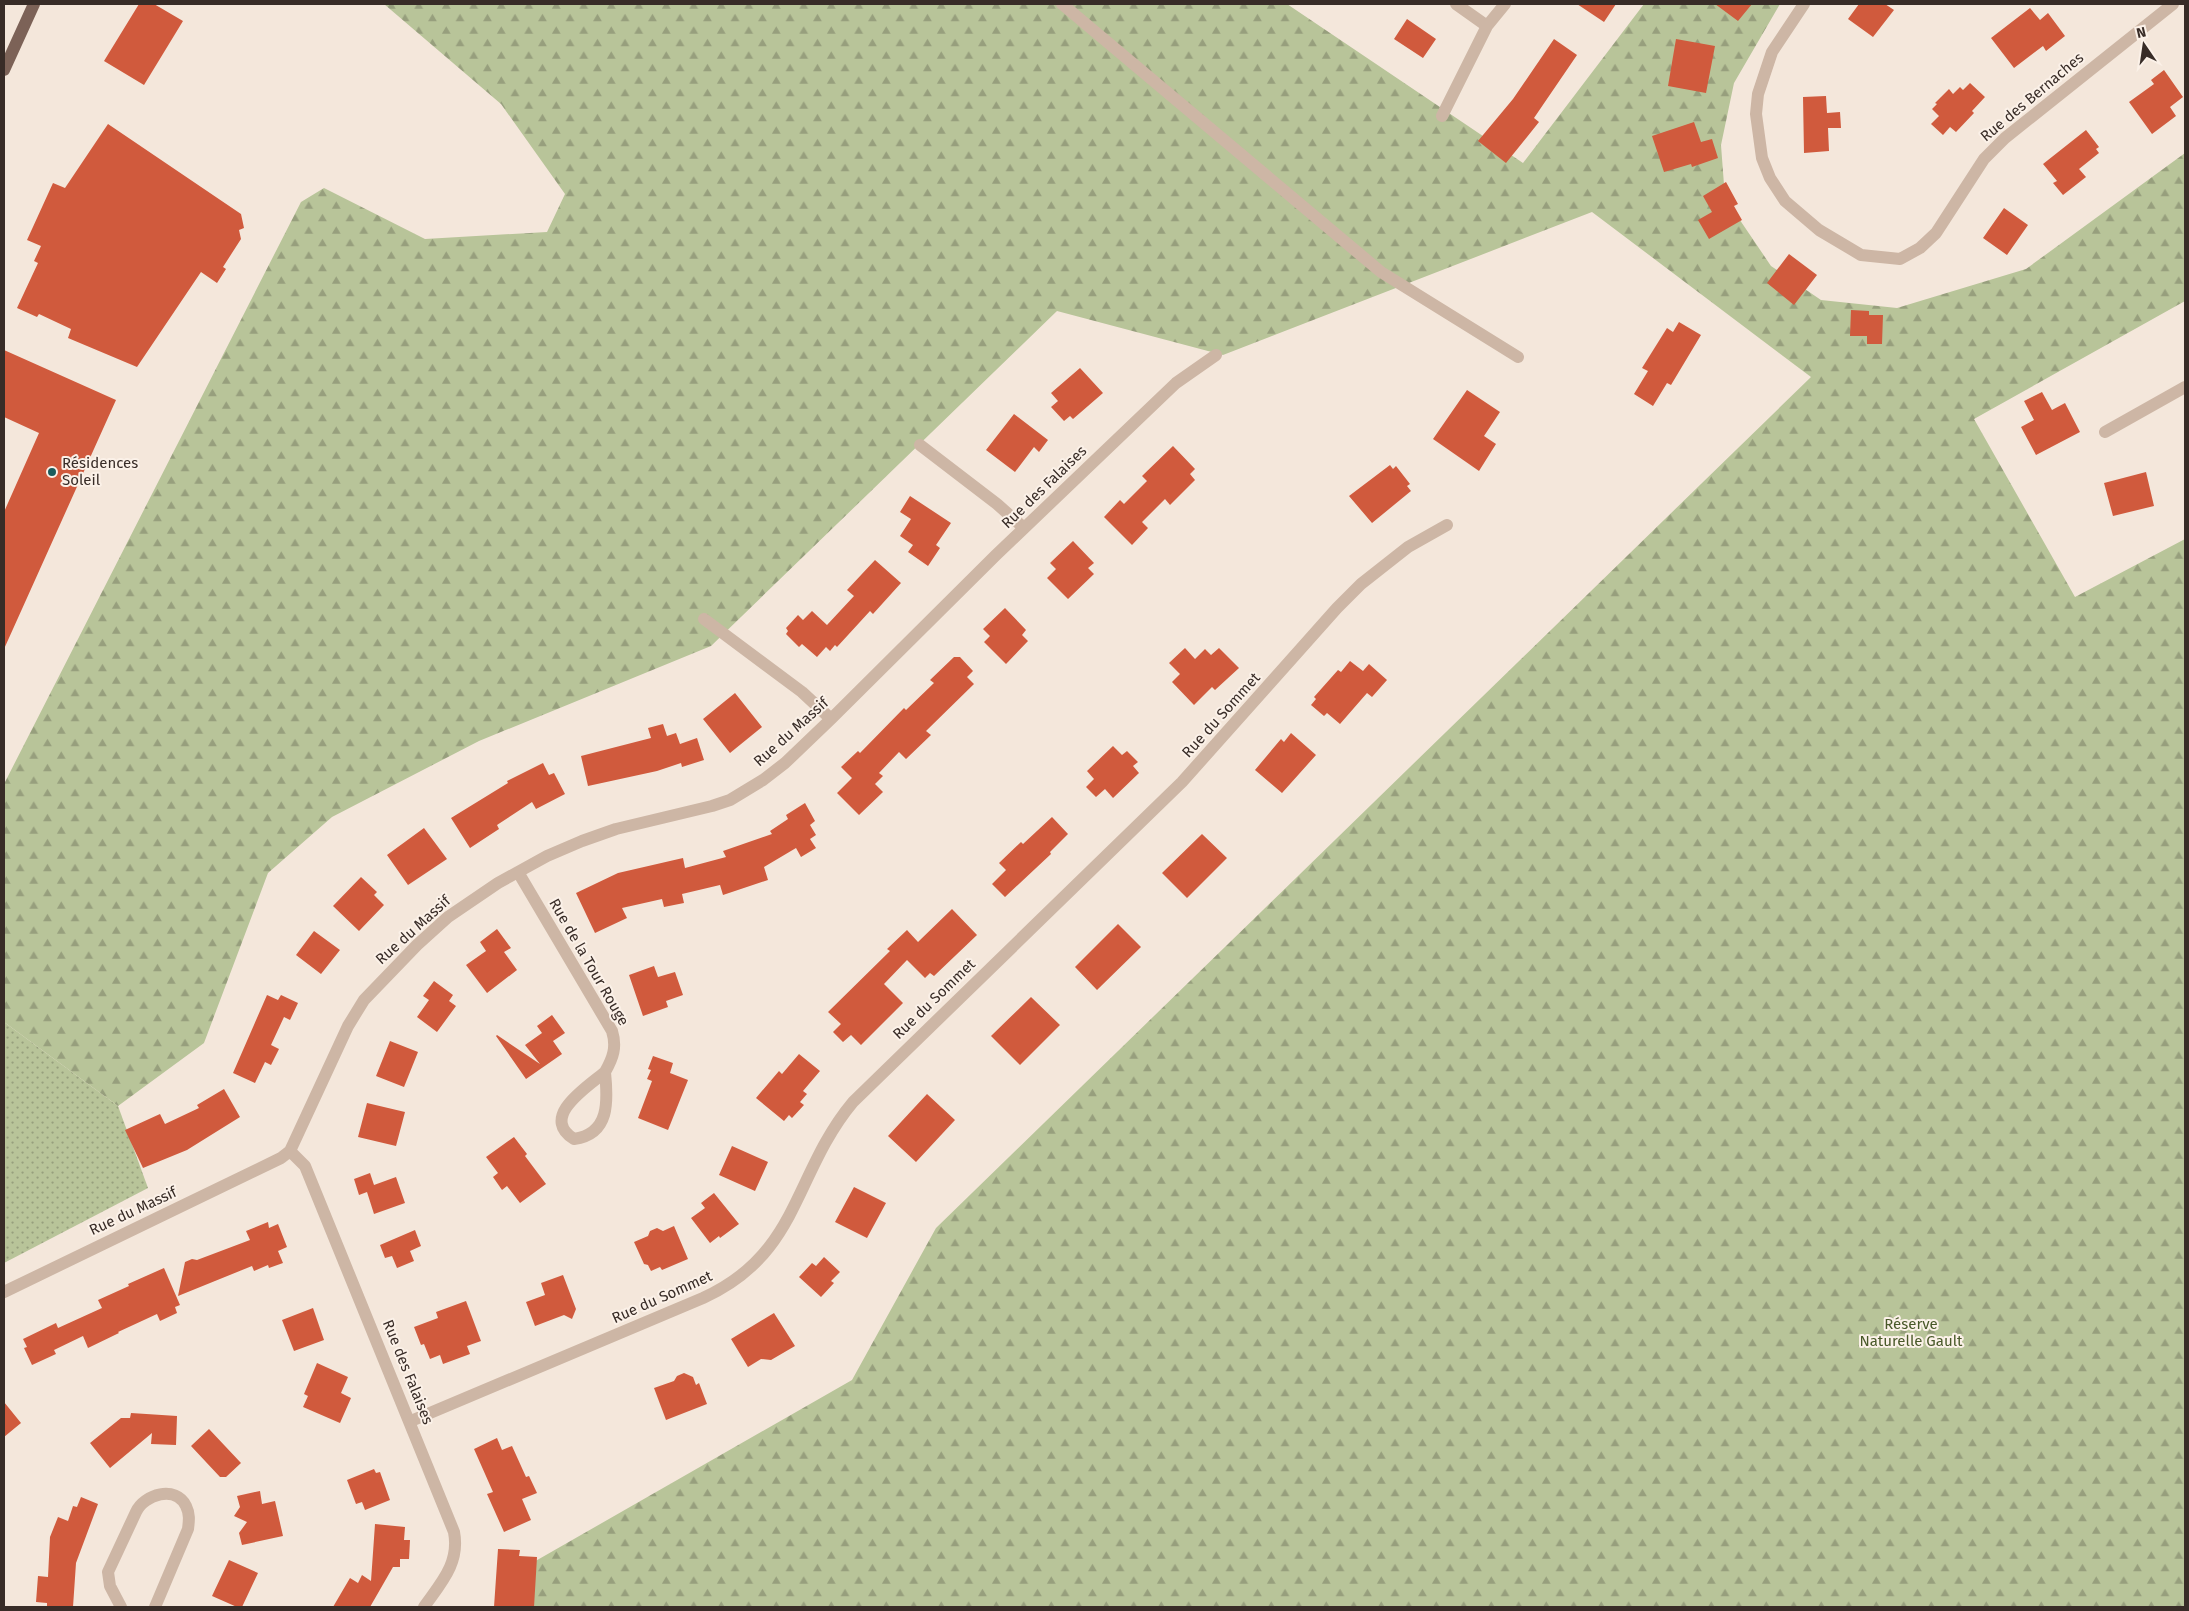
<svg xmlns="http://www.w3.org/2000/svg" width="2189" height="1611" font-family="'Fira Sans',sans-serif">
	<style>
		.grass { fill: url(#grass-dots) }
		.forest { fill: url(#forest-firs) }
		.building { fill: #d05a3d }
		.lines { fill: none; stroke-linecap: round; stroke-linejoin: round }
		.minor { stroke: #cdb6a5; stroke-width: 12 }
		.major { stroke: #7c6257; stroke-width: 12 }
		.poi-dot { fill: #195c5d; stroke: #fbf1e8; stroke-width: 2 }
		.labels { text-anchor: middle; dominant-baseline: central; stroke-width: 4; stroke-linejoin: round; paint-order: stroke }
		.street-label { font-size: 15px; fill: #382c27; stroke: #fbf1e8 }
		.poi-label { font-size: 15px; fill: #382c27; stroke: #fbf1e8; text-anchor: start }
		.park-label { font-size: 15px; fill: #495929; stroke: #fbf1e8 }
	</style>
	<defs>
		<pattern id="grass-dots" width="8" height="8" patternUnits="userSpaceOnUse" patternTransform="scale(1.25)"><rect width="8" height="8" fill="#b8c499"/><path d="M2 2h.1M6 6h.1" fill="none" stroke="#979f7d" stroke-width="1.8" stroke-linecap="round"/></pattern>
		<pattern id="forest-firs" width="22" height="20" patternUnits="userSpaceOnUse" patternTransform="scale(1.25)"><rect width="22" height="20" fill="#b8c499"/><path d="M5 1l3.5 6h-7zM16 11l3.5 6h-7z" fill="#979f7d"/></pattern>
	</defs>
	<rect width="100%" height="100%" fill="#f4e7db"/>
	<path class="grass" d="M4,1022L118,1106L148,1188L4,1263Z"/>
	<path class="forest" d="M384,4H1287L1523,163L1644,4H1780L1734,83L1721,145L1725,198L1771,266L1821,300L1897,308L2026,269L2185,153V301L1974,419L2075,597L2185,539V1607H522L532,1563L852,1380L936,1228L1811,377L1592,212L1223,355L1057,311L711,646L479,741L332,817L268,873L204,1043L118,1106L4,1022V784L301,202L324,188L425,239L547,232L565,194L501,104Z"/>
	<path class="building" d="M139,4H154L183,21L144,85L104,61Z
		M1577,4H1616L1604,22Z
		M1715,4H1752L1738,21Z
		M1859,4H1885L1894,10L1873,37L1848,19Z
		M2030,8L2040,20L2048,13L2065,36L2046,51L2043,46L2014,68L1991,38Z
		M1407,19L1436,39L1423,58L1394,39Z
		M1554,39L1577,55L1534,118L1539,122L1506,163L1478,141L1513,99Z
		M1676,39L1715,46L1706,93L1668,86Z
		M2164,70L2183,97L2170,107L2176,116L2152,134L2129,102L2154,84L2151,80Z
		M1970,83L1985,97L1972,111L1974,113L1956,132L1950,127L1943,135L1931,124L1939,116L1932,109L1937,104L1935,103L1949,89L1953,94L1960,87L1963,90Z
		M1826,96L1827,113L1840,112L1841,128H1828L1829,151L1804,153L1803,97Z
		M1694,122L1701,142L1712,139L1718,158L1692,167L1691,164L1664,172L1652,136Z
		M108,124L241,214L244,228L239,230L241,239L223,267L226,269L217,283L201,272L137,367L68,338L71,329L39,314L37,317L17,308L38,263L34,261L41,246L27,240L53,183L65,188Z
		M2086,130L2099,147L2096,149L2099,153L2079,169L2086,177L2063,195L2053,183L2057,181L2043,164Z
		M1726,182L1738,204L1734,206L1742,220L1709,239L1698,220L1712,212L1703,196Z
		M2004,208L2028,225L2007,255L1983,238Z
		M1789,254L1817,275L1794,305L1767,283Z
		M1851,310L1869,311V315H1883L1882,344H1867V336H1850Z
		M1679,322L1701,335L1671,385L1667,383L1653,406L1634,394L1648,371L1642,368L1667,328L1673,332Z
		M4,350L116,400L4,649V512L39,433L4,417Z
		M1080,368L1103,393L1073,419L1070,416L1064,421L1051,407L1058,401L1051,393Z
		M1467,390L1500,412L1484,436L1496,444L1479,471L1433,439Z
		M2042,392L2052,410L2065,403L2080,432L2036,455L2021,427L2034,420L2024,401Z
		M1014,414L1048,440L1039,452L1034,447L1015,472L986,450Z
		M1173,446L1195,469L1190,474L1195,480L1170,505L1165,499L1142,522L1148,528L1132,545L1104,517L1120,500L1124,504L1147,481L1142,476Z
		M1390,465L1393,469L1396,466L1410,484L1407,486L1411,491L1372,523L1349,496Z
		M2146,472L2154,506L2113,516L2104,483Z
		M910,496L951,523L936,545L940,548L928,566L908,552L913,545L900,536L911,519L900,512Z
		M1073,541L1094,563L1088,568L1094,574L1068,599L1047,578L1056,569L1050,563Z
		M875,560L901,583L873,614L870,611L837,647L835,645L830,651L826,647L817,657L802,644L799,647L786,634L788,631L786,628L798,615L803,620L812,611L827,625L854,596L847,590Z
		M1005,608L1026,630L1022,635L1028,641L1006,664L984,642L990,636L983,629Z
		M1185,648L1195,659L1205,649L1211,655L1219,648L1239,668L1215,690L1212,687L1194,705L1172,682L1180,674L1169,663Z
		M954,657H960L973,671L967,677L974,684L926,731L931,735L906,759L899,752L879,773L883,776L875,784L883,792L859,815L837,793L852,778L841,767L858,751L860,753L904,708L906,710L934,683L930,680Z
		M1350,661L1363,671L1369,664L1387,680L1372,697L1367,693L1340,724L1327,713L1324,716L1311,705L1316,699L1314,697L1338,670L1341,672Z
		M735,693L762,727L730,753L703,719Z
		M663,724L667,736L676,733L680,744L697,738L704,760L682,767L681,763L657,771L588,786L581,756L651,738L648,728Z
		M1291,733L1316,755L1282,793L1255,770L1281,739L1284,742Z
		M1113,746L1122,755L1127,751L1138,762L1133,766L1139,773L1113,798L1105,789L1096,797L1086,787L1094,779L1087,771Z
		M543,763L549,775L554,773L565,794L536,809L532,802L497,825L499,829L470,848L451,818L508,783L507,781Z
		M805,803L815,821L810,825L816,835L810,839L816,848L801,857L796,848L764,867L768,880L723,895L720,885L682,894L684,903L664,907L662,899L622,908L627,918L595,933L576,893L618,873L683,858L685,868L726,857L723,851L772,834L770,831L788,819L786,815Z
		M1052,817L1068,834L1050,852L1051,854L1005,897L992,884L1006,870L999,863L1021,842L1023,844Z
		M424,828L447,859L408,885L387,855Z
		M1202,834L1227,858L1187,898L1162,873Z
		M361,877L377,892L374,895L384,905L359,931L333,906Z
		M952,909L977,935L934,976L930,973L925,978L907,960L884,984L903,1003L861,1045L851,1035L843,1042L833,1032L841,1024L828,1012L890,951L887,949L907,930L918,942Z
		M1118,924L1141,947L1097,990L1075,967Z
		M497,929L511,948L504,952L517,970L487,993L466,965L486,951L480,942Z
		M314,931L340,950L321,974L296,955Z
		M654,966L658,977L675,972L683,995L666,1001L668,1007L643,1016L629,975Z
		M434,981L453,995L449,1001L456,1006L437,1032L417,1017L429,1000L423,996Z
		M267,995L278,1000L281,995L298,1003L290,1020L284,1017L271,1045L279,1049L271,1065L265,1062L255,1083L233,1073Z
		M1031,997L1060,1025L1020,1065L991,1036Z
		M552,1015L565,1033L553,1041L562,1054L526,1079L496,1036L497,1035L540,1064L525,1045L542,1033L537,1026Z
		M390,1041L418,1052L404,1087L376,1076Z
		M799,1054L820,1071L803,1091L807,1094L800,1102L804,1105L792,1118L789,1115L784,1121L756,1098L779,1071L782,1074Z
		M653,1056L673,1063L670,1073L688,1080L668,1130L638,1118L652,1081L647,1079L651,1070L648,1069Z
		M224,1089L240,1117L187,1150L143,1168L125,1130L160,1114L165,1124L199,1108L197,1105Z
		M927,1094L955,1120L916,1162L888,1136Z
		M367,1103L405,1112L396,1146L358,1137Z
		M514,1137L527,1154L525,1156L546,1184L520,1203L507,1186L502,1190L493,1177L498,1173L486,1157Z
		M732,1146L768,1162L755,1191L719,1175Z
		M370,1173L374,1185L396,1177L405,1203L374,1214L367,1192L359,1195L354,1179Z
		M854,1187L886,1203L867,1238L835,1222Z
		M714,1193L739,1224L720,1238L719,1236L710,1243L691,1218L705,1208L701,1203Z
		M268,1222L269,1228L278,1224L287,1247L278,1251L283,1263L269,1268L268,1265L254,1271L252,1266L178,1296L185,1262L192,1259L197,1260L250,1240L246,1231Z
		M674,1226L688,1259L662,1270L660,1267L651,1271L648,1265L644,1264L634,1242L648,1236L650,1231L657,1228L663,1231Z
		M415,1230L421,1246L410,1251L414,1261L397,1268L392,1256L385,1258L380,1245Z
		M824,1257L840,1272L831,1281L834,1283L821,1297L799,1277L812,1263L816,1266Z
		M164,1268L180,1305L175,1307L177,1313L160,1321L157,1314L118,1332L119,1333L88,1348L83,1336L54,1350L56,1354L32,1365L24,1348L27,1347L23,1339L56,1323L58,1328L102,1308L98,1300L129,1286L128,1284Z
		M563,1275L576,1309L572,1319L564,1315L535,1326L526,1302L545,1295L541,1283Z
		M466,1301L481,1341L467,1346L470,1354L443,1364L440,1355L430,1359L424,1344L421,1345L414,1327L438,1318L436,1312Z
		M313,1308L324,1340L294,1351L282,1320Z
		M774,1313L795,1346L771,1360L761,1359L748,1367L731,1339Z
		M317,1363L348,1377L341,1393L351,1398L340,1423L303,1407L308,1396L304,1394Z
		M684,1373L693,1377L696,1385L699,1383L707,1404L666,1420L654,1388L674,1381L677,1376Z
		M4,1402L21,1423L4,1437Z
		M131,1413L177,1416L176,1445L151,1444L152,1433L110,1468L90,1443L121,1418H130Z
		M209,1429L241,1463L226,1477H220L191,1446Z
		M497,1438L502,1450L512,1446L526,1477L529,1476L537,1493L522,1499L531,1520L504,1532L487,1494L493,1492L474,1449Z
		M374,1469L376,1473L380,1472L390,1500L365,1510L362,1502L356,1504L347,1480Z
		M260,1491L262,1504L275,1501L283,1536L242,1545L239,1533L247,1522L234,1516L240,1507L237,1496Z
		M81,1497L98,1504L76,1563L73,1607H47V1603L36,1602L38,1576L48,1577L50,1537L58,1517L68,1521L73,1506L77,1507Z
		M375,1524L405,1527L404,1540H410L409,1559H400V1567H393L370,1607H333L350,1578L358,1583L362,1575L371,1581Z
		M498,1549L520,1550L519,1556L537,1557L534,1607H494Z
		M229,1560L258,1573L242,1607H237L212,1596Z"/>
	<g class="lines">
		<path class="minor" d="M1062,4L1381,272L1518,357
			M1456,4L1487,26
			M1804,4L1772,52L1758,94L1756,114L1762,158L1770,178L1785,201L1819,230L1861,255L1900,259L1920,248L1936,233L1984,159L2005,138L2173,4
			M1442,116L1487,26L1505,4
			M2105,432L2185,387
			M920,445L997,504L1024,528
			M704,619L802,692L831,719
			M518,872L612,1031C617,1047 613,1058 605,1072
			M605,1072C608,1101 610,1134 574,1139C539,1117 587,1087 605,1072Z
			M290,1151L305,1166L454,1532C460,1563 441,1583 424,1607
			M4,1292L281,1158L290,1151L348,1026L364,1000L417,945L448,917L498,883L547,856L582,841L616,829L712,806L730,800L763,780L785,763L831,719L996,555L1176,383L1216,355
			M411,1421L703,1298C800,1254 793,1174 853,1102L1182,782L1337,608L1361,584L1408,547L1447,525
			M121,1607L110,1586L108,1572L136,1512C144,1494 176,1485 186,1506C190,1514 189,1521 188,1529L155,1607"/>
		<path class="major" d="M4,70L34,4"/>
	</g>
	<circle class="poi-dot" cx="52" cy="472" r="5"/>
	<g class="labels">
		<g class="street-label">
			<text transform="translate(2032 97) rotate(-40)">Rue des Bernaches</text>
			<text transform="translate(1044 487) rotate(-44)">Rue des Falaises</text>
			<text transform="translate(1221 715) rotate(-48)">Rue du Sommet</text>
			<text transform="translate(791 732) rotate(-42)">Rue du Massif</text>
			<text transform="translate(413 930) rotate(-42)">Rue du Massif</text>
			<text transform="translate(589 962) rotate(60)">Rue de la Tour Rouge</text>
			<text transform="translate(934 999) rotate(-44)">Rue du Sommet</text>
			<text transform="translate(133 1211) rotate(-25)">Rue du Massif</text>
			<text transform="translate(662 1297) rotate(-24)">Rue du Sommet</text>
			<text transform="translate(408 1372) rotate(68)">Rue des Falaises</text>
		</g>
		<g class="poi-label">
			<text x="62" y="463">Résidences<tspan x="62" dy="17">Soleil</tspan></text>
		</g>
		<g class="park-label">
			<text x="1911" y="1324">Réserve<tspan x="1911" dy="17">Naturelle Gault</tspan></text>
		</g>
	</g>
	<rect width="2189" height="1611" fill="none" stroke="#382c27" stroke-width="10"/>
	<g transform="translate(2144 45) rotate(347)" stroke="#fbf1e8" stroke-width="4" paint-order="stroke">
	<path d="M0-4L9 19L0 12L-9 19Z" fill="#382c27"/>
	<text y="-8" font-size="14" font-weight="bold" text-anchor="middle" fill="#382c27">N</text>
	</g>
</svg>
